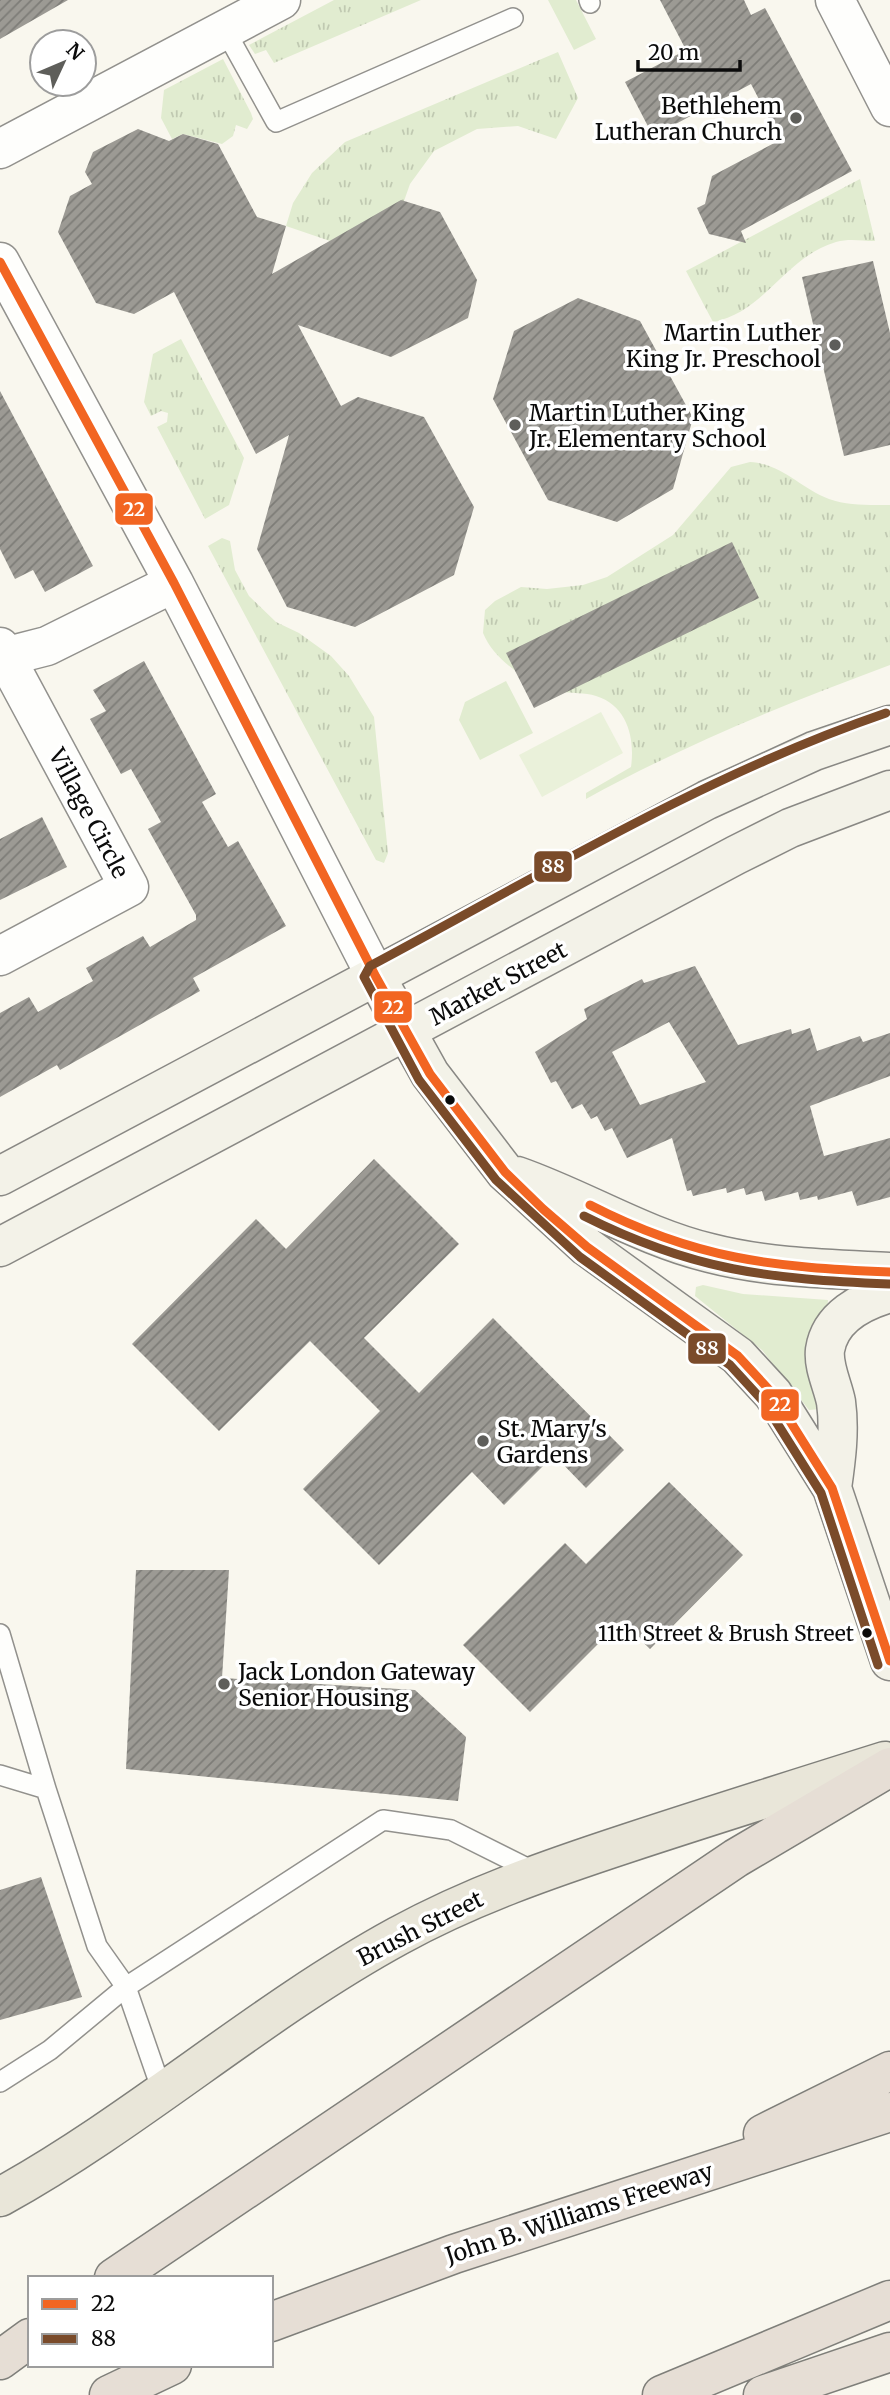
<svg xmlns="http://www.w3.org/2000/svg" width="890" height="2395" font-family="Merriweather,serif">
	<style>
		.grass { fill: url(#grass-tufts) }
		.park { fill: #e1ecd0 }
		.pitch { fill: #eaf1da }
		.building { fill: url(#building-hatch); fill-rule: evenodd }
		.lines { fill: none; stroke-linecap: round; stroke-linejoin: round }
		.lane-casing { stroke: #92918d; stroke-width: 22 }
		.street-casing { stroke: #92918d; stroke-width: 41 }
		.secondary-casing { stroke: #898884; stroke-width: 41 }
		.primary-casing { stroke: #7f7f7a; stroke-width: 41 }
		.highway-casing { stroke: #7f7f7a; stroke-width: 41 }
		.lane { stroke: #fefefc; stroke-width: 19 }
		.street { stroke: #fefefc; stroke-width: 38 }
		.secondary { stroke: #f3f2e8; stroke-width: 38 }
		.primary { stroke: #e9e6d9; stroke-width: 38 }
		.highway { stroke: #e6ded5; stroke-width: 38 }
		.bus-1-casing { stroke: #fff; stroke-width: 14 }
		.bus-2-casing { stroke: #fff; stroke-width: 14 }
		.bus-1 { stroke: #f26522; stroke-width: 9 }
		.bus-2 { stroke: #7a4b2a; stroke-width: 9 }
		.poi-dot { fill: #5e5e5a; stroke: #fff; stroke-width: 2.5 }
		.bus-dot { fill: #0b0b0b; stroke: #fff; stroke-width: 2.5 }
		.labels { text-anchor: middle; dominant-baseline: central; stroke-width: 7; stroke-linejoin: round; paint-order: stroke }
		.bus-label { font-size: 21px; fill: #0b0b0b; stroke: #fff; text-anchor: end }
		.poi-label { font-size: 23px; fill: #0b0b0b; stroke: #fff; text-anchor: start }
		.street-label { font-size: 23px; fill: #0b0b0b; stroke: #fff }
		.line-badge { stroke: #fff; stroke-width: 2.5 }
		.badge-label { font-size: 19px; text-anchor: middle; font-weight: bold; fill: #fff }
	</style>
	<defs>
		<pattern id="grass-tufts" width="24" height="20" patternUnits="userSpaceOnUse" patternTransform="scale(1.75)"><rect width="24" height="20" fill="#e1ecd0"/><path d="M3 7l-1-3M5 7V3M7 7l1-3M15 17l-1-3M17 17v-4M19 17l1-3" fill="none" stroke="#c0c9b1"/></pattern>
		<pattern id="building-hatch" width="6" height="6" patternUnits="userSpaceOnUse" patternTransform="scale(1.75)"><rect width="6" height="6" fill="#9c9a94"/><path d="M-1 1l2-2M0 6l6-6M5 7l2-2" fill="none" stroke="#7d7c77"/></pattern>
	</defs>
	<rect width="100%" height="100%" fill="#f9f7ee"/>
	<path class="grass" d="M334,0H421L274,63L266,50L255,54L249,45Z
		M558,52L578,98L556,139L518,126L477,129L434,151L410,184L404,201L330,241L286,226L293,203L312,173L345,142Z
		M223,59L251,113L253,119L247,129L236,125L233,136L222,144L183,134L172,139L161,118L164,90Z
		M860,179L875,241C861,241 850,238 836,242C785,257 765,312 713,322L686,271Z
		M181,339L244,458L229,505L205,519L157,427L167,422L168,413L161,411L151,416L144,402L153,354Z
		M750,462C782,464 800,488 829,499C848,506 870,505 890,505V665C785,704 684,745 586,799V793L631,767C635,739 628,706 596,696C585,692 571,694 559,691C529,683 495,662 483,633L485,610L495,601L521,587L547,589L583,585L607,577L673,535L731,467Z
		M222,538L230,541L235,570L249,596L276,622L299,633L331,656L349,676L374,717L388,853L384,863L376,860L208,546Z"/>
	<path class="park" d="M548,0H576L596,39L574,50Z
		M506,681L533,733L480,760L459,720L465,702Z
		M703,1285L743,1294L828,1300L820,1409L809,1410L762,1350L695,1296L696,1287Z"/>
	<path class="pitch" d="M601,712L623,753L542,797L519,755Z"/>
	<path class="building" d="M0,0H68L0,39Z
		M660,0H744L751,15L765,8L852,171L741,231L746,243L709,234L697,208L705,204L712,176L780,140L751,84L653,136L625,82L686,50Z
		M138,129L169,141L183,134L218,144L257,217L286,226L272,274L401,200L440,212L477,280L468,318L391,357L298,325L341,406L358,397L424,417L474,507L454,575L355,627L287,607L257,549L289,435L256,454L174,292L134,314L96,303L58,232L70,196L92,184L85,172L93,152Z
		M873,261L890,333V445L844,456L802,277Z
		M578,298L640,321L693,418L673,489L617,522L548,500L493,399L514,331Z
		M0,391L93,566L45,592L33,570L15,579L0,549Z
		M732,542L759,598L534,708L506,653Z
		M144,661L216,794L202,802L228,847L238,841L286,926L193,978L200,991L60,1070L57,1065L0,1097V1013L29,997L38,1012L93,981L86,968L143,936L150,947L196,920V915L148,829L161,822L131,769L121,774L90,719L106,711L93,690Z
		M42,817L67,867L0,900V839Z
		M695,966L738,1045L791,1029L792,1034L810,1028L817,1051L860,1036L863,1042L890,1033V1076L810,1106L824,1156L890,1138V1197L857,1206L852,1191L818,1200L817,1196L800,1200L798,1192L765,1201L762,1191L746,1195L744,1188L727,1193L726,1188L693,1196L691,1190L687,1191L672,1138L627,1158L612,1128L605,1131L597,1116L591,1119L582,1104L572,1109L556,1081L551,1083L535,1052L587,1019L584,1009L642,979L644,983ZM669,1022L706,1082L640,1105L612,1052Z
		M374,1159L459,1244L364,1338L419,1393L493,1318L624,1450L586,1488L554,1455L504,1505L472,1472L379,1565L303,1489L380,1411L310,1341L219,1431L132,1344L256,1219L286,1249Z
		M669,1482L743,1555L650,1649L621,1621L530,1712L463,1645L565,1543L586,1564Z
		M136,1570H229L222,1678L415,1690L466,1737L458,1801L126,1769Z
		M41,1877L82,1997L0,2020V1890Z"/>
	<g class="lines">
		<defs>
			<path id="lane" d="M589,0L590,3
				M225,30L276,122L513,18
				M0,1634L46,1789L97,1946L126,1987L162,2091
				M0,1775L46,1789
				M0,2082L50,2050L126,1987L383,1820L451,1830L537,1873"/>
			<path id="street" d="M835,0L890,107
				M0,149L281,0
				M0,262L174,583L376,977
				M0,647L129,887L0,956
				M0,658L47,646L174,583"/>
			<path id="secondary" d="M376,977L430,1074L505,1172L587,1247L738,1356L773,1394L832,1488L890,1661
				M0,1176L707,800L814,751L890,725
				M517,1176C583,1199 643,1237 710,1253C768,1268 830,1269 890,1272
				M0,1247L736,855L790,828L890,790
				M832,1488C836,1460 840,1431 836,1402C833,1386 823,1367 825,1350C830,1317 862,1301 890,1293"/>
			<path id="primary" d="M0,2197C139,2120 259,2012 398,1936C471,1896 549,1869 628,1843C713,1815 799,1788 885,1761"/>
			<path id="highway" d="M763,2134L890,2071
				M114,2278L736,1858L890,1767
				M271,2322L454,2254L890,2112
				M0,2360L30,2338
				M109,2395L172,2365
				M662,2395L890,2300
				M763,2395L890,2352"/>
		</defs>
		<use href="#lane" class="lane-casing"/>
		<use href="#street" class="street-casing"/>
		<use href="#secondary" class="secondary-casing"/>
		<use href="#primary" class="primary-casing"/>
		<use href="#highway" class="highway-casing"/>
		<use href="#lane" class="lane"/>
		<use href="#street" class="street"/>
		<use href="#secondary" class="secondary"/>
		<use href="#primary" class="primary"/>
		<use href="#highway" class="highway"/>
		<defs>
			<path id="bus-1" d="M0,262L174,583L376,977L430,1074L505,1172L543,1209L587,1247L738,1356L773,1394L832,1488L890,1661
				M590,1205C697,1260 773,1267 890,1272"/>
			<path id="bus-2" d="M584,1216C693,1271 770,1279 889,1284
				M878,1665L821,1493L763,1401L730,1365L580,1257L496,1180L419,1080L364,977L370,966C539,876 705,775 886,713"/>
		</defs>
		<use href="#bus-1" class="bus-1-casing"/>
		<use href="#bus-2" class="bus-2-casing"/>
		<use href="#bus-1" class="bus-1"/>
		<use href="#bus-2" class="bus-2"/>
	</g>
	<g class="poi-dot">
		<circle cx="796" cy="118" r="7"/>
		<circle cx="835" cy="345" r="7"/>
		<circle cx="515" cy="425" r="7"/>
		<circle cx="483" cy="1441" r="7"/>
		<circle cx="224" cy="1684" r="7"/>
	</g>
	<g class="bus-dot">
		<circle cx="450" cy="1100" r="6"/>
		<circle cx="867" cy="1633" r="6"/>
	</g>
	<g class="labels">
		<g class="bus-label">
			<text x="854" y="1633">11th Street &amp; Brush Street</text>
		</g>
		<g class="poi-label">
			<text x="782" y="105" text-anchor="end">Bethlehem<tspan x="782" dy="26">Lutheran Church</tspan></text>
			<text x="821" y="332" text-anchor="end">Martin Luther<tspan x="821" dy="26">King Jr. Preschool</tspan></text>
			<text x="529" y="412">Martin Luther King<tspan x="529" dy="26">Jr. Elementary School</tspan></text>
			<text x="497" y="1428">St. Mary's<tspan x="497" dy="26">Gardens</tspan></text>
			<text x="238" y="1671">Jack London Gateway<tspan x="238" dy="26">Senior Housing</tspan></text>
		</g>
		<g class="street-label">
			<text transform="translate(89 813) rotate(62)">Village Circle</text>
			<text transform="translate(498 983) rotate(-28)">Market Street</text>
			<text transform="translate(420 1928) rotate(-27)">Brush Street</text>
			<text transform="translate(579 2213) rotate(-18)">John B. Williams Freeway</text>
		</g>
	</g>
	<g class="line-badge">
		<rect x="114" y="492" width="40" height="34" rx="7" fill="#f26522"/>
		<rect x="533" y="850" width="40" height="33" rx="7" fill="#7a4b2a"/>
		<rect x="373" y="990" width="40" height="34" rx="7" fill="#f26522"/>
		<rect x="687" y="1332" width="40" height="33" rx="7" fill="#7a4b2a"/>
		<rect x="760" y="1388" width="40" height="34" rx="7" fill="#f26522"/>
	</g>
	<g class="badge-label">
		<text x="134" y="516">22</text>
		<text x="553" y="873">88</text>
		<text x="393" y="1014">22</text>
		<text x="707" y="1355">88</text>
		<text x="780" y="1411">22</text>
	</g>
	<rect x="28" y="2276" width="245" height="91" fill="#ffffff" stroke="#9d9d9d" stroke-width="2"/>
	<rect x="42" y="2299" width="35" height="10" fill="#f26522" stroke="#9d9d9d" stroke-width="2"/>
	<text x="91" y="2311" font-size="21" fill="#0b0b0b">22</text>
	<rect x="42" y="2334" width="35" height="10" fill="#7a4b2a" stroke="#9d9d9d" stroke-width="2"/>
	<text x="91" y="2346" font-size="21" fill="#0b0b0b">88</text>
	<g transform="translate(63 63) rotate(46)"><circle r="33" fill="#ffffff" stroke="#9d9d9d" stroke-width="2"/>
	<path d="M0-5L12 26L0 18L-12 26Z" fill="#5e5e5a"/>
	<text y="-10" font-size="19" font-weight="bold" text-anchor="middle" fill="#0b0b0b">N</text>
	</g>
	<path d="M638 60v10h102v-10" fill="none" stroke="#0b0b0b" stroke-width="3.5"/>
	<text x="648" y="60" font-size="21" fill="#0b0b0b" stroke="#ffffff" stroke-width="5" paint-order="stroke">20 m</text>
</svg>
